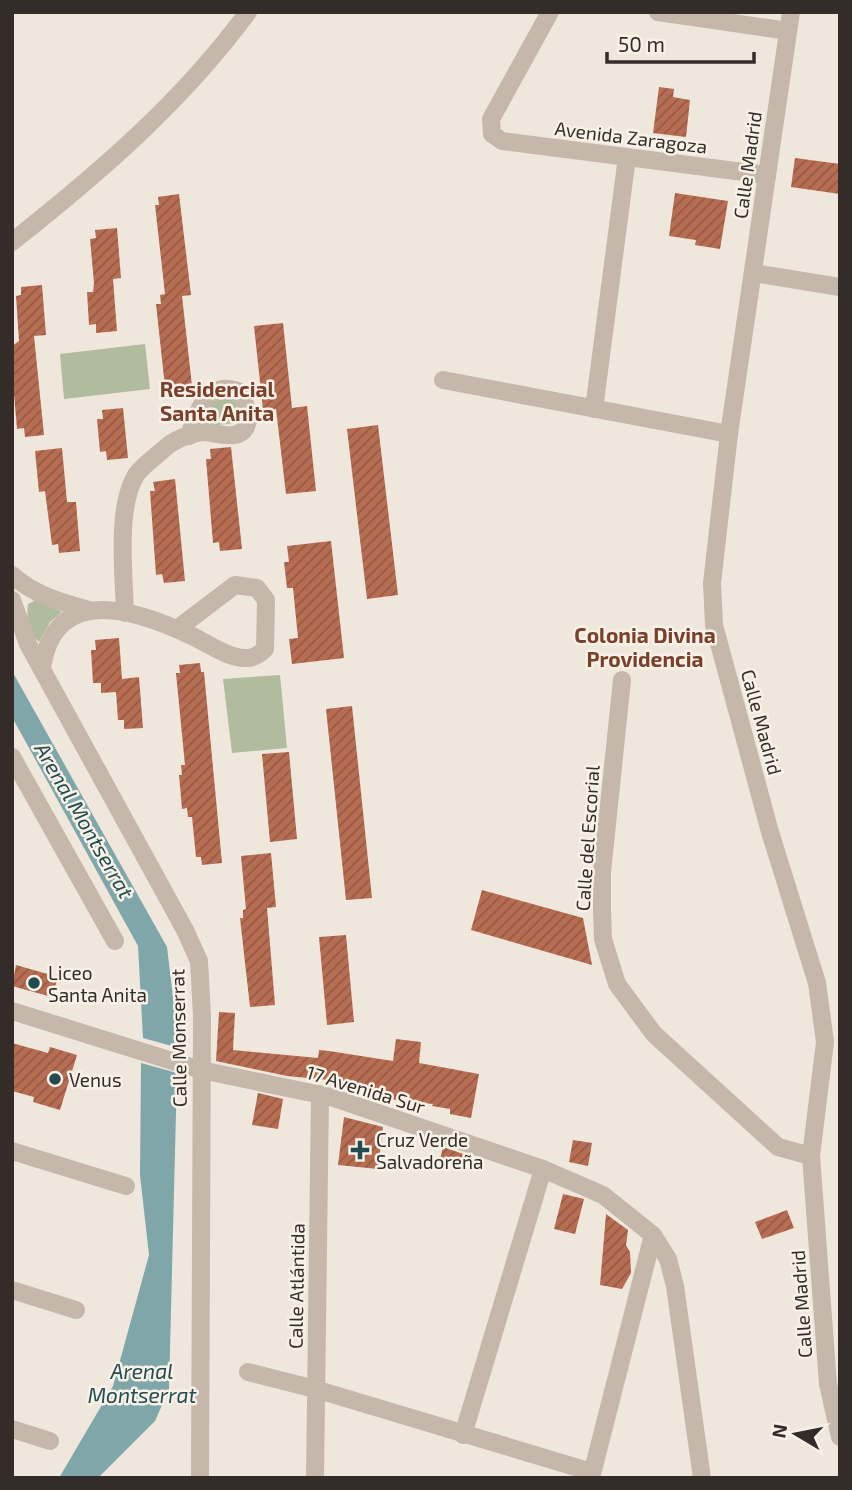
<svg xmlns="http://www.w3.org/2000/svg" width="852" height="1490" font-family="'Exo 2',sans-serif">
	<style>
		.green { fill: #b1bc9e }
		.water { fill: #7fa6a8 }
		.building { fill: url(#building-hatch) }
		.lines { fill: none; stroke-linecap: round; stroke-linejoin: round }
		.minor { stroke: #c5b7aa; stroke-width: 18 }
		.tertiary { stroke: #c5b7aa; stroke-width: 18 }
		.poi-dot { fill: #234c50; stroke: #f7f1e8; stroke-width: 2.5 }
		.labels { text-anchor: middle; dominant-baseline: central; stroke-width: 5; stroke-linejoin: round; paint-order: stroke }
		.street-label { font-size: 19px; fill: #342c28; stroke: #f7f1e8 }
		.poi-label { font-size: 19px; fill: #342c28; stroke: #f7f1e8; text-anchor: start }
		.neighbourhood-label { font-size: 21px; font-weight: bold; fill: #79402b; stroke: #f7f1e8 }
		.water-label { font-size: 21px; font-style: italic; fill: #234c50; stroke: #f7f1e8 }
	</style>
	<defs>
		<pattern id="building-hatch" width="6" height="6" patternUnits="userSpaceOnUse" patternTransform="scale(1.75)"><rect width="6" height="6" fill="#b76d52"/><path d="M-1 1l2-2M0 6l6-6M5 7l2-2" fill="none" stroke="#965a44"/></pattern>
	</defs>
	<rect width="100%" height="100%" fill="#efe7dc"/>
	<path class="green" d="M145,344L150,389L64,399L60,354Z
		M218,396L232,398C239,407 239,414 236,423L200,427L202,416Z
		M36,600L62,612L50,622L39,642C29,633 26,617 28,604Z
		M280,675L287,748L232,753L223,679Z"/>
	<path class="water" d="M12,671L167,947L179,1048L143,1038L138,946L12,717Z
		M141,1063L177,1073L169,1389L155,1421L98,1478H59L113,1386L149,1255L140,1175Z"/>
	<path class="building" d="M659,87L674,89L673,97L690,100L686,137L653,133Z
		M795,158L840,164V194L791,187Z
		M675,193L728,201L720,249L695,245L696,240L669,236Z
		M179,194L191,295L182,296L193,395L171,397L169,388L165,387L156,304H161L160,295L165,294L155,205H159L158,197Z
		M117,228L121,278L113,279L117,331L96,333V324L89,325L87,292H93L94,283L90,239L96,238L95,230Z
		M42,285L46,335L34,336L44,435L25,437L24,428L17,429L14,394L12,346L19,341L16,296L21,295V287Z
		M283,323L292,408L307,406L316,491L286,494L276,409L263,410L254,326Z
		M123,408L128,458L107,460L106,451L100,452L97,419H103L102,410Z
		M378,425L398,595L367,599L347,429Z
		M231,447L242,549L220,551L219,542L213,543L206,459H211L210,449Z
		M62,448L67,502H76L80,551L59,553L58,544L52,545L45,491L39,492L35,451Z
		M175,479L185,581L164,583L162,574L156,575L150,491H155L153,482Z
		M331,541L344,658L292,664L289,639L298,638L293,588H287L284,562H289L287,546Z
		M119,638L122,679L139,677L143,728L124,729V720H118L116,692L101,693V683H93L91,650H96L95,640Z
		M200,663L201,672H204L222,863L202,865L201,857H196L192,817H188L187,808L182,809L179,775H182L181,765H185L176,673H180L179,665Z
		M352,706L372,898L346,900L326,709Z
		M289,752L297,839L270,842L262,754Z
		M271,853L276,907L267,908L275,1005L250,1007L240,918H243V910L246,909L241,856Z
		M482,890L583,918L592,965L471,930Z
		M346,935L354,1022L327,1025L319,937Z
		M16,965L58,977L52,997L12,986Z
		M219,1012L235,1013L233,1050L318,1058L319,1050L329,1051L393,1061L396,1039L421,1042L419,1063L479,1074L471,1118L450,1114V1109L432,1106L433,1104L388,1099L389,1092L349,1086V1082L287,1076L216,1061Z
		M12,1043L48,1053L50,1047L77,1055L60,1110L33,1102L34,1097L12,1091Z
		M258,1093L283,1099L278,1129L252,1125Z
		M344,1117L383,1127L378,1169L338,1165Z
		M573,1140L592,1143L588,1166L569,1162Z
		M443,1147L463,1154L461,1165L440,1160Z
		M563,1194L584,1199L575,1234L554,1229Z
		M787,1210L794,1228L762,1239L755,1222Z
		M606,1214L628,1230L626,1245L630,1252L631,1273L622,1289L600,1285Z"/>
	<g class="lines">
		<path class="minor" d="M550,12L491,119L492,134L502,141L767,175
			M658,12L788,31
			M754,273L840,287
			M443,380L729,434
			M594,409L627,157
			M12,575C34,595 61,602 89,610
			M125,613C124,575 116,507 136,475C143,465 155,457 164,449C173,440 184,436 197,433C209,430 222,437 234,435C257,431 246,402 238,391C207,380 197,412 189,436
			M42,668C55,583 135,609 192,636C207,643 229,659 247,658C255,658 260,654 265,649L266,600L257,588L235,585L177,629
			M622,680L602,872V911L603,939L617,984L654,1034L778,1147L811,1156
			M12,757L115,941
			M12,1011L201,1070L331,1097L543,1169L603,1195L653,1235L668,1259L675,1286L702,1478
			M12,1151L126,1186
			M12,1290L76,1310
			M248,1372L315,1389L592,1472
			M12,1429L50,1441
			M463,1435L543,1169
			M315,1478L320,1094
			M591,1478L653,1235"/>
		<path class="tertiary" d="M791,12L729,434L712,583L714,625L770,832L817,983L825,1042L811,1156L828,1384L840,1437
			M12,242C99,173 182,102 248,12
			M12,600L28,644L185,930L199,961L202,1016L200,1478"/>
	</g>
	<g class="poi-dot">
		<circle cx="34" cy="983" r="7"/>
		<circle cx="55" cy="1079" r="7"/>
		<path d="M356.5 1139.5h7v7h7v7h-7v7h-7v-7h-7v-7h7z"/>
	</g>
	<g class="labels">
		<g class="street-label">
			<text transform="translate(631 137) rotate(7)">Avenida Zaragoza</text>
			<text transform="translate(747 165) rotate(-82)">Calle Madrid</text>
			<text transform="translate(762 722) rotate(75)">Calle Madrid</text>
			<text transform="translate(587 838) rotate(-86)">Calle del Escorial</text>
			<text transform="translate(178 1038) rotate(-91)">Calle Monserrat</text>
			<text transform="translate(366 1089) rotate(17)">17 Avenida Sur</text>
			<text transform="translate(296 1286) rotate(-89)">Calle Atlántida</text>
			<text transform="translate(801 1304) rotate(-94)">Calle Madrid</text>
		</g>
		<g class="poi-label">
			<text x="48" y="972">Liceo<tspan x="48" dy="22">Santa Anita</tspan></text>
			<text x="69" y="1079">Venus</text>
			<text x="376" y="1139">Cruz Verde<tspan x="376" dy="22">Salvadoreña</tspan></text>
		</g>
		<g class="neighbourhood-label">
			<text x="217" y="388">Residencial<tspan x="217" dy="24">Santa Anita</tspan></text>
			<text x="645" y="634">Colonia Divina<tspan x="645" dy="24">Providencia</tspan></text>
		</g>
		<g class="water-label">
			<text transform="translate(85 820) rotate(60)">Arenal Montserrat</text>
			<text x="142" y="1370">Arenal<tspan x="142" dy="24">Montserrat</tspan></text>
		</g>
	</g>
	<rect width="852" height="1490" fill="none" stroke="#342c28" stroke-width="28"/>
	<g transform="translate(796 1434) rotate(280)" stroke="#f7f1e8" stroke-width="5" paint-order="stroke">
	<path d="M0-5L12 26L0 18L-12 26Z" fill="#342c28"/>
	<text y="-10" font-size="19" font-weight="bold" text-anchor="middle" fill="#342c28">N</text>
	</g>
	<path d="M607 52v10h147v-10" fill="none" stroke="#342c28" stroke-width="3.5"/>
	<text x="618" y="52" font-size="21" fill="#342c28" stroke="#f7f1e8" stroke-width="5" paint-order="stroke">50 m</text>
</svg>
